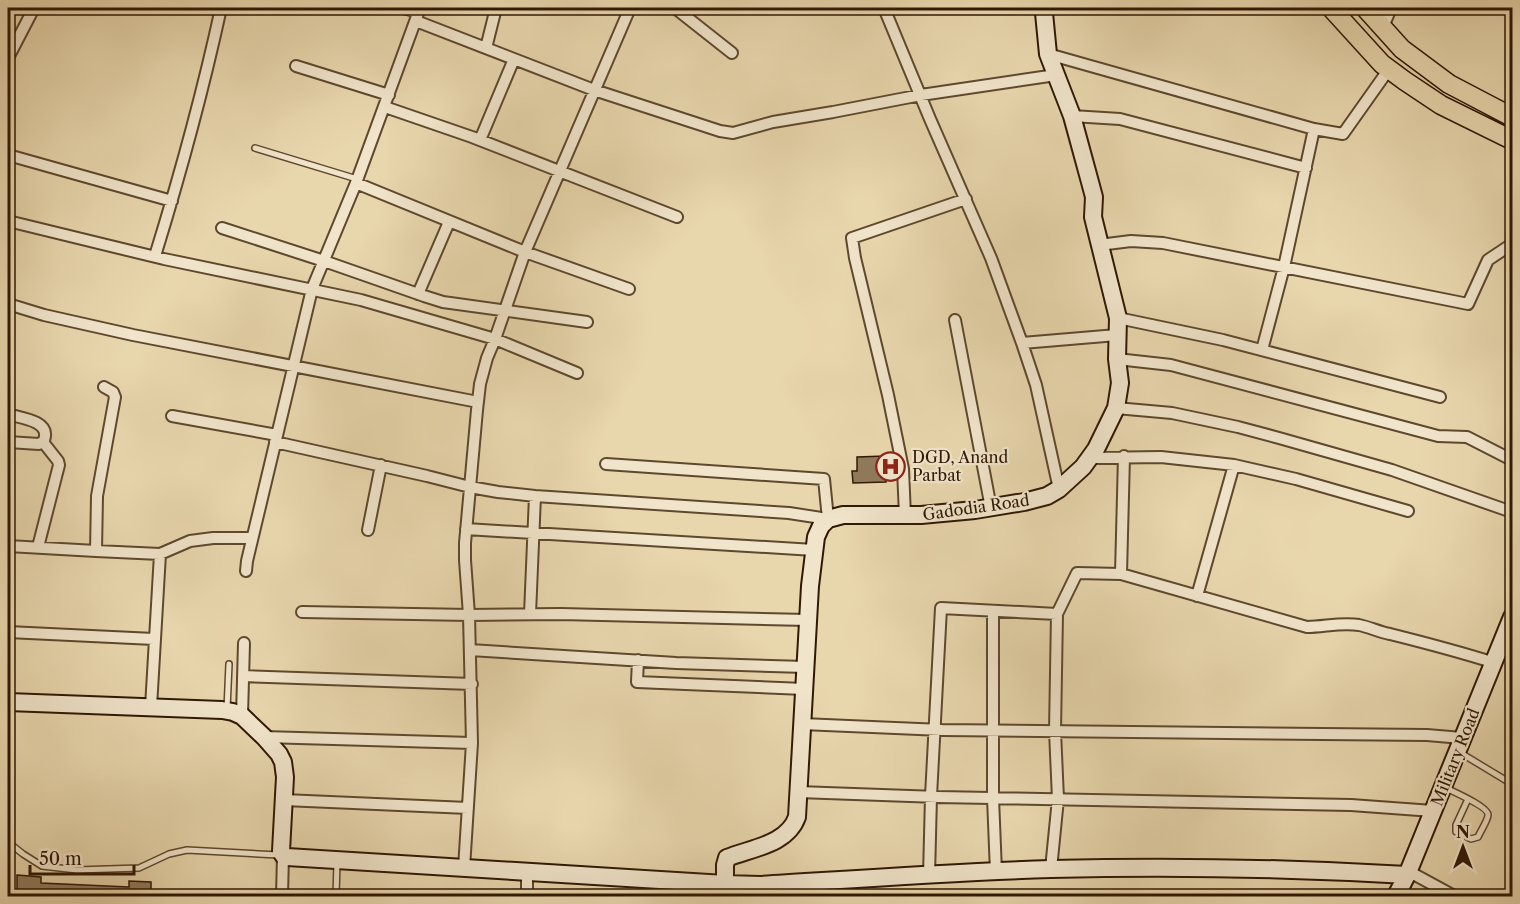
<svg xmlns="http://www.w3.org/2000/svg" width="1520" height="904" font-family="'Libre Caslon Text',serif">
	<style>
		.building { fill: #907b5c; stroke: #301804; stroke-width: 1.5 }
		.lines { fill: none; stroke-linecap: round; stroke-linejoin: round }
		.lane-casing { stroke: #5e482e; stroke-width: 8 }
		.street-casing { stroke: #5e482e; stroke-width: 14 }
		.secondary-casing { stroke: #301804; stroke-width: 20 }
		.primary-casing { stroke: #301804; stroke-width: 21 }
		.lane { stroke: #f0e4ca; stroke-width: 5 }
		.street { stroke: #f0e4ca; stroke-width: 10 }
		.secondary { stroke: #f0e4ca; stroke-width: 16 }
		.primary { stroke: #e8d6ad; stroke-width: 18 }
		.labels { text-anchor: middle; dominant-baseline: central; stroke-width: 4.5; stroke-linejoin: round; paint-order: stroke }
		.poi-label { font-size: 16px; fill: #301804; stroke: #f0e4ca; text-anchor: start }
		.street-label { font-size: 16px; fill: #301804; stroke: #f0e4ca }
	</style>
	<rect width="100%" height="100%" fill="#e8d6ad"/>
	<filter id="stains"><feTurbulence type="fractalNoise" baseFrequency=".00333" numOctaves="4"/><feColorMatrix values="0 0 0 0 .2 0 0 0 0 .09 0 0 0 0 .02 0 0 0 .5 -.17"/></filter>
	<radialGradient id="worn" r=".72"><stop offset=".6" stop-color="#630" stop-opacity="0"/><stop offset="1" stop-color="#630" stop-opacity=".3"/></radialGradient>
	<path class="building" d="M885,456L886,482L853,483L852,471H857V457Z
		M17,875L41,877V883L129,887V881L151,882V897H17Z"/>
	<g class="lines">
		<defs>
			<path id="lane" d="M392,8L417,15
				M255,148L357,179
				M1504,645L1512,650
				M227,709L229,664
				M1459,752L1512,784
				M1444,787C1452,791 1489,807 1488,815C1488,820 1480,832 1478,837L1471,839L1456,832V825L1468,799
				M8,842L23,854L42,866L77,870L139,868L169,854L187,850L278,855
				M336,896L337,862"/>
			<path id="street" d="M675,8L732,53
				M884,8L930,119L991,258L1022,343L1036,385L1059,489
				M416,21L594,90L720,131L733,133L773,122L833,112L921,95L1056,75
				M1383,27L1391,8
				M486,48L496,8
				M1048,54L1314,129L1343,134L1389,69
				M8,58L34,8
				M296,66L389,95
				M385,107L472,137L677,217
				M1072,116L1120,119L1306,168
				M480,140L514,59
				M8,155L172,201
				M356,183L525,252L629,289
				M8,221L164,259L361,300L495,339L577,373
				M222,228L324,261L424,296L443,302L587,322
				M1099,245L1131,241L1163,243L1468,304L1488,260L1512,244
				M155,256C180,175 203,91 221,8
				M418,294L449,222
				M8,304L44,315L133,335L478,402
				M1118,318L1223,340L1440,397
				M955,320L991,508
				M1022,343L1117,335
				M1262,350L1284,267L1314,129
				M1117,359L1171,365L1438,436L1467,437L1512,460
				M1116,408L1172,413L1238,427L1279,438L1392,470L1512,512
				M8,414C19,418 47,420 45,436C44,442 44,441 39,444L8,442
				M172,416L277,435
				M275,442L427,476L470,487L498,492L535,496L789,513L828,519L824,479L606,464
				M1090,458L1161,457L1234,465L1296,479L1408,511
				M905,516L903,469L888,395L855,258L852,238L966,199
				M466,529L814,550
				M368,530L381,465
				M8,546L96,551L160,554L190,541L213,538H252
				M38,547L59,465L58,461L43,442
				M96,551L97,496L115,397L113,392L104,387
				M246,571L247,561L312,289L356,183L420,8
				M1121,574L1124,456
				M1197,596L1234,465
				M993,611V798L996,872
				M302,612L469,615L561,614L808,620
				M530,614L535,496
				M8,632L154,639
				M470,650L676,663L805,667
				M638,660L637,682L804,689
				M243,676L472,684
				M151,707L160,554
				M242,716L244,643
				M802,724L942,730L1427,735L1462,738
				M264,737L472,743
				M798,792L938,797L1351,805L1433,811
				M284,800L468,808
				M464,868L472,743L469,615L465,560V543L477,410L480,384L487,358L495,339L525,252L630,8
				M1051,869L1058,799L1055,731L1057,614L1077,573L1121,574L1307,627C1324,627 1341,622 1359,625C1369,627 1379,632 1390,634C1426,643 1460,652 1495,663
				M1408,871L1454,896
				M929,876L931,796L941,608L1057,614
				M282,896L283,855
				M527,896V871"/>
			<path id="secondary" d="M8,702L222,710L233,712L242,716L264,737L279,754L283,762L285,777L281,851L283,855L287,857L725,884L760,885C857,879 954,872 1051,869C1170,866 1289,868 1407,875
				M725,884V865L727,858C751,848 787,845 797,817L810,586L816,537L821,526L828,519L843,515H921L975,510L1024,502L1047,496L1059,489L1083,467L1096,449L1116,408L1120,383L1117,359L1118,318L1093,217L1094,197L1090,182L1072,116L1048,54L1044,13L1042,8
				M1396,896L1407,875L1512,617"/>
			<path id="primary" d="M1331,8L1382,64L1405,81L1441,105L1512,140
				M1365,8L1402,49L1449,84L1512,117"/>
		</defs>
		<use href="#lane" class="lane-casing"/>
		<use href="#street" class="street-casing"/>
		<use href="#secondary" class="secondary-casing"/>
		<use href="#primary" class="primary-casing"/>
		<use href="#lane" class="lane"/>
		<use href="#street" class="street"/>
		<use href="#secondary" class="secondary"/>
		<use href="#primary" class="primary"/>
	</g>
	<defs>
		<symbol id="hospital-ring" viewBox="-11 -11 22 22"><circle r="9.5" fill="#f0e4ca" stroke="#8f2418" stroke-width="1.5"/><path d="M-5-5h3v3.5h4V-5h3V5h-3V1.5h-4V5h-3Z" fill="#8f2418"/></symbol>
	</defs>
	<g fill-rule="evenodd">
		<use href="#hospital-ring" x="874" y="450" width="33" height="33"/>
	</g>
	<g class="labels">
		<g class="poi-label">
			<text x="912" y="457">DGD, Anand<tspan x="912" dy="18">Parbat</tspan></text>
		</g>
		<g class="street-label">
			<text transform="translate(976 507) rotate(-8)">Gadodia Road</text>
			<text transform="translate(1455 757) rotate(-68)">Military Road</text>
		</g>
	</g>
	<rect width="1520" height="904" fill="none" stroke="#e8d6ad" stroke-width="30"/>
	<rect x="9" y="9" width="1502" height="886" fill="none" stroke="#301804" stroke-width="3"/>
	<rect x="15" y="15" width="1490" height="874" fill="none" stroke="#301804" stroke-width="1.5"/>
	<g transform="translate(1463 847)" stroke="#f0e4ca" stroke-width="4.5" paint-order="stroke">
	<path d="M0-4.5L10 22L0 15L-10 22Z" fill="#301804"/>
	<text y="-9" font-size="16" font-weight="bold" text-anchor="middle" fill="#301804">N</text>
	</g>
	<path d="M30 865v9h104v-9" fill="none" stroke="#301804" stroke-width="3"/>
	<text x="39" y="865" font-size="18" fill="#301804" stroke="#f0e4ca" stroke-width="4.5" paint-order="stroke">50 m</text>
	<rect width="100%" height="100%" filter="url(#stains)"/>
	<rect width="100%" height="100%" fill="url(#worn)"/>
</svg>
